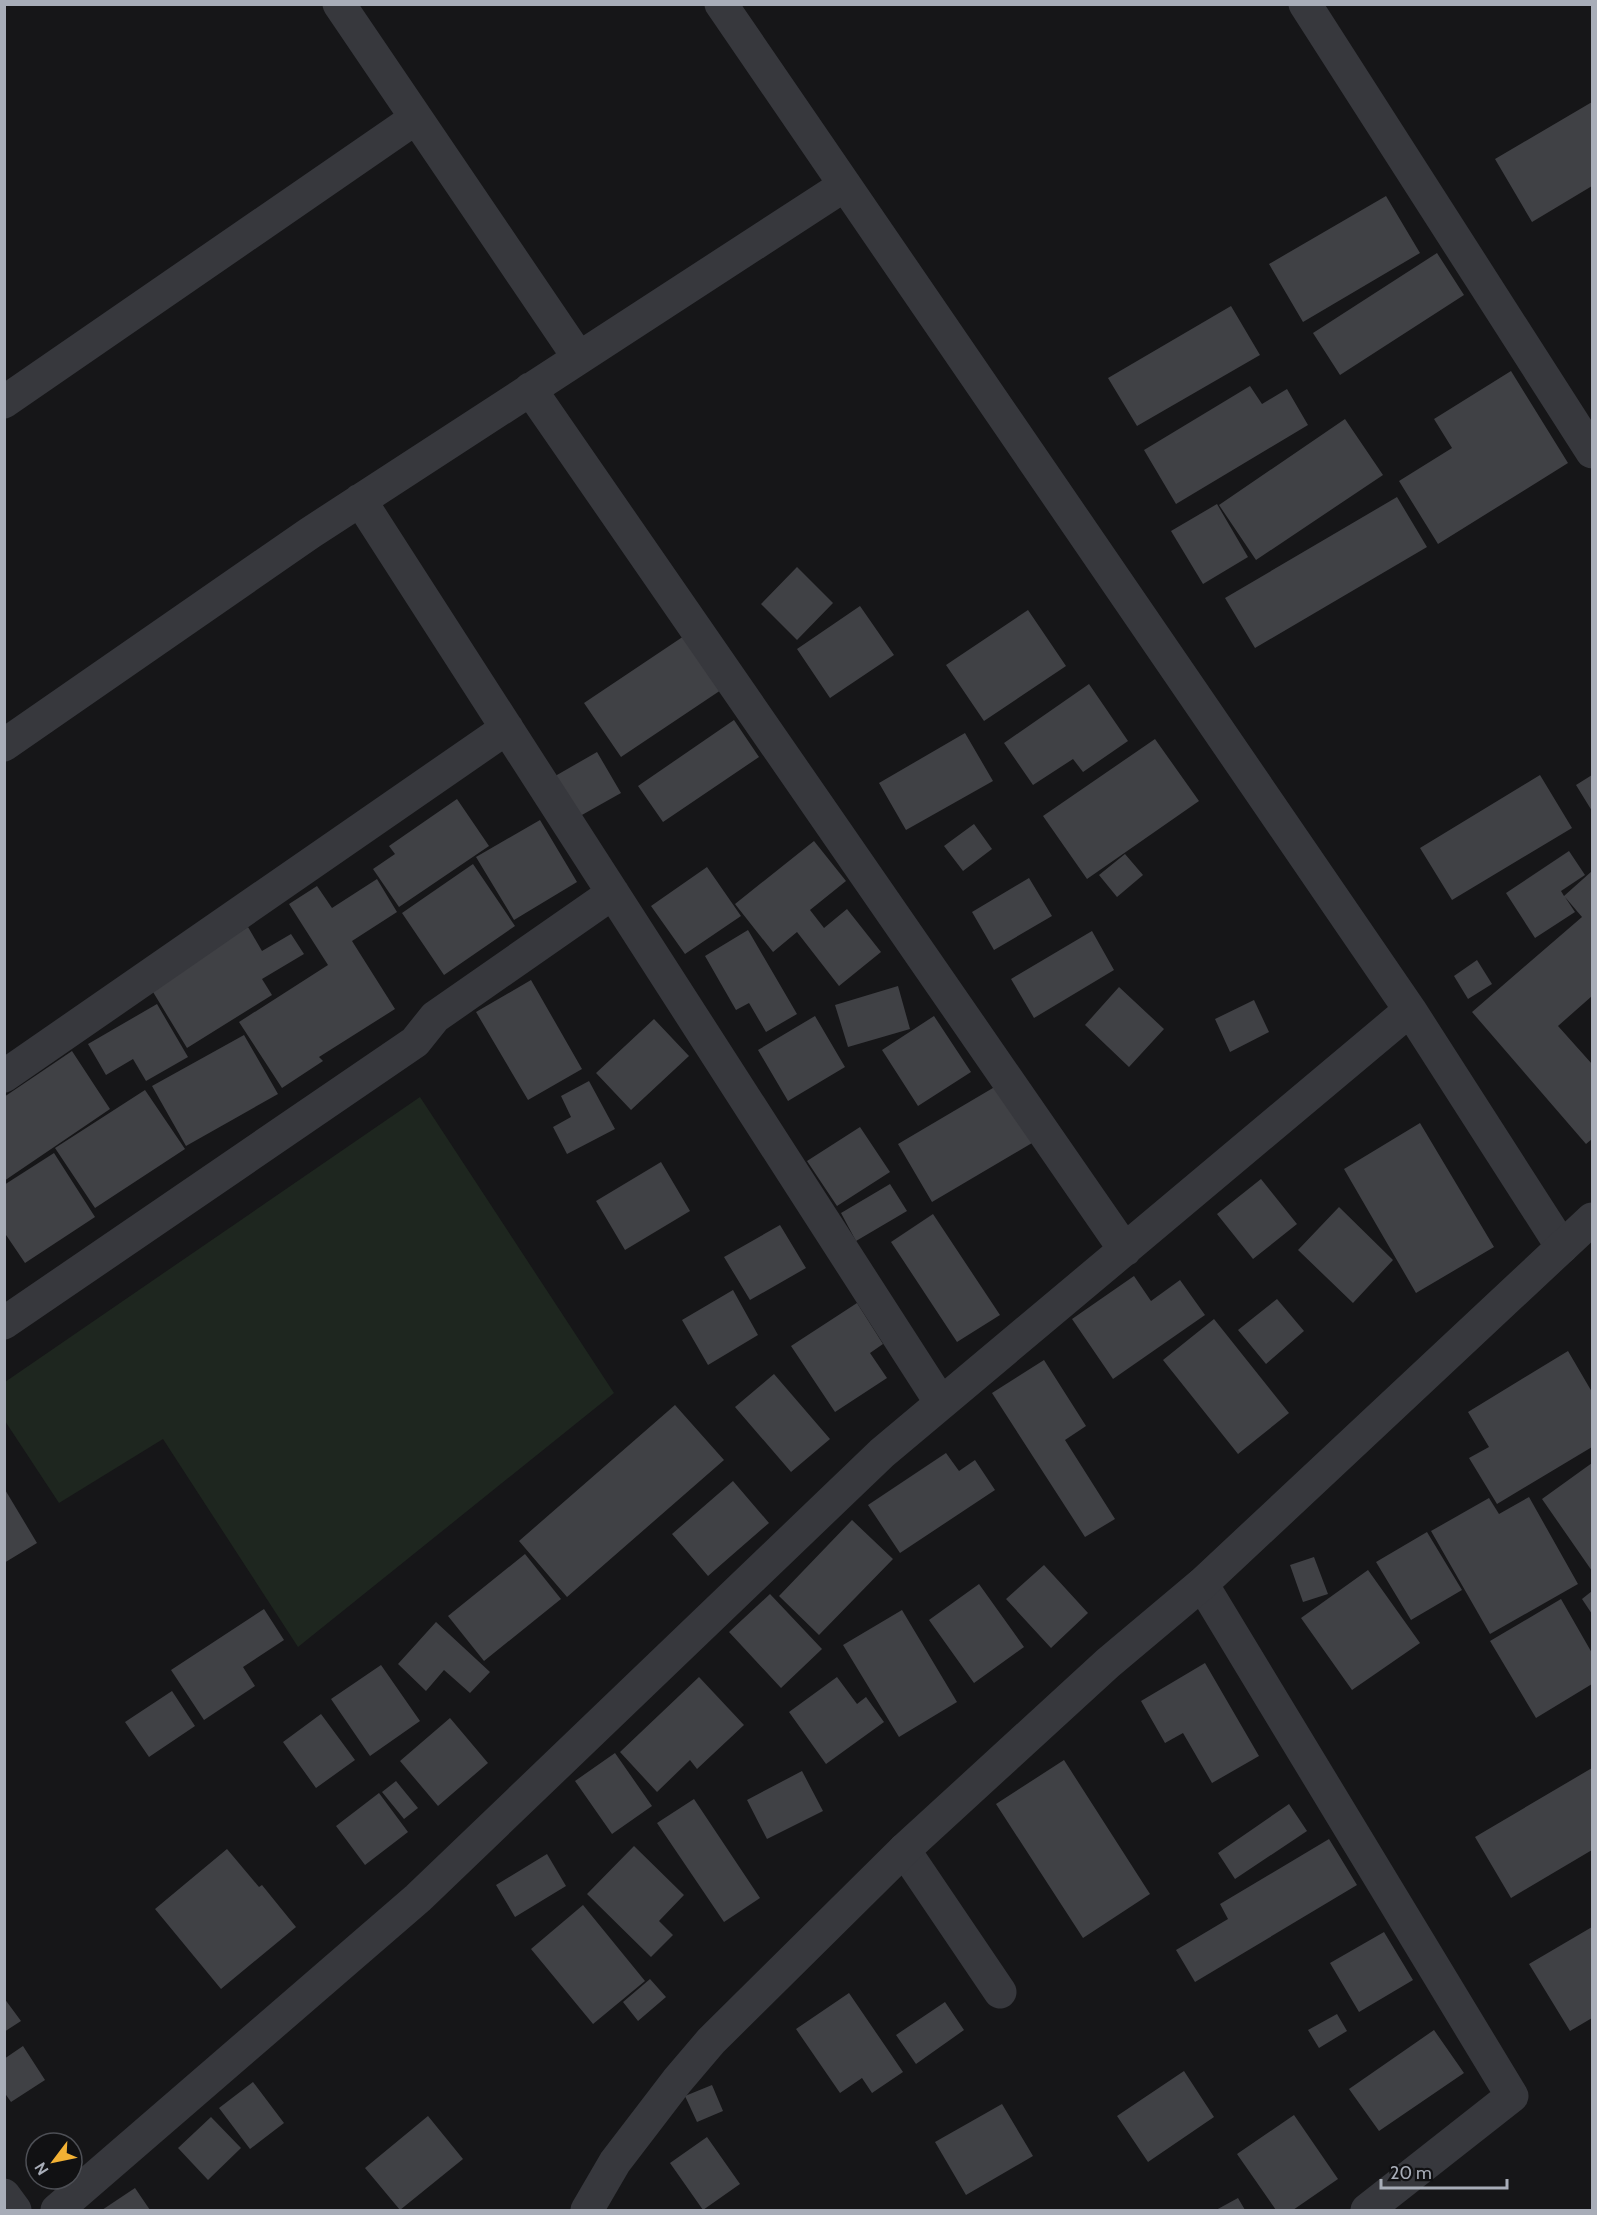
<svg xmlns="http://www.w3.org/2000/svg" width="1597" height="2215" font-family="Cabin,sans-serif">
	<style>
		.green { fill: #1e261f }
		.building { fill: #404145 }
		.lines { fill: none; stroke-linecap: round; stroke-linejoin: round }
		.minor { stroke: #37383d; stroke-width: 33 }
		.tertiary { stroke: #37383d; stroke-width: 33 }
	</style>
	<rect width="100%" height="100%" fill="#161618"/>
	<path class="green" d="M420,1097L614,1393L298,1647L163,1439L59,1503L5,1421V1382Z"/>
	<path class="building" d="M1592,102V186L1532,222L1495,159Z
		M1386,196L1420,253L1303,322L1269,264Z
		M1437,253L1464,295L1340,375L1313,333Z
		M1231,306L1260,355L1137,426L1108,378Z
		M1511,371L1568,463L1438,544L1399,481L1452,448L1434,419Z
		M1250,386L1262,404L1287,389L1308,425L1176,504L1144,450Z
		M1345,419L1383,475L1256,560L1219,505Z
		M1397,497L1427,547L1255,648L1225,598Z
		M1217,504L1248,557L1203,584L1171,531Z
		M797,567L833,603L797,640L761,604Z
		M860,606L894,655L830,698L797,649Z
		M1028,610L1066,666L984,721L946,665Z
		M687,634L724,688L621,757L584,703Z
		M1089,684L1128,741L1083,772L1073,759L1033,785L1004,743Z
		M734,720L759,757L663,822L638,786Z
		M965,733L993,781L906,830L879,783Z
		M1155,739L1199,801L1087,879L1043,816Z
		M597,752L621,793L573,820L550,779Z
		M1540,775L1572,828L1452,900L1420,848Z
		M1592,775V811L1576,785Z
		M457,799L489,846L399,907L373,869L395,854L389,846Z
		M540,820L577,882L514,920L476,857Z
		M974,824L992,849L963,871L944,846Z
		M814,841L846,881L810,910L824,928L847,909L881,952L839,986L797,932L773,952L735,904Z
		M1569,851L1585,875L1561,891L1564,896L1592,871V996L1558,1026L1592,1064V1139L1586,1144L1472,1012L1582,917L1565,897L1575,912L1535,938L1506,893Z
		M1125,854L1143,875L1117,897L1099,875Z
		M473,864L515,926L444,975L402,913Z
		M707,867L741,916L685,954L651,906Z
		M1029,878L1052,916L994,950L972,912Z
		M377,879L397,912L352,941L395,1009L319,1057L323,1061L282,1088L239,1022L328,965L289,904L317,886L332,908Z
		M248,927L262,951L291,934L304,954L262,979L272,995L187,1048L150,987Z
		M748,930L797,1014L766,1032L749,1003L736,1010L705,956Z
		M1092,931L1114,970L1034,1018L1011,979Z
		M1477,960L1492,984L1468,999L1454,976Z
		M531,980L582,1069L528,1100L476,1012Z
		M898,986L910,1029L848,1047L835,1005Z
		M1119,987L1164,1029L1129,1067L1085,1025Z
		M1254,1000L1269,1032L1230,1052L1215,1019Z
		M157,1004L188,1057L146,1081L133,1059L106,1075L88,1044Z
		M815,1016L845,1067L788,1101L758,1050Z
		M934,1016L971,1072L918,1106L882,1050Z
		M654,1019L689,1056L631,1110L596,1073Z
		M244,1035L278,1094L186,1146L152,1086Z
		M72,1051L110,1109L4,1181V1097Z
		M589,1081L615,1129L567,1154L553,1127L571,1117L561,1096Z
		M998,1085L1032,1143L932,1202L898,1144Z
		M145,1090L185,1149L95,1208L55,1148Z
		M1420,1123L1494,1247L1416,1293L1344,1169Z
		M860,1127L890,1172L837,1206L807,1161Z
		M54,1153L95,1217L25,1263L4,1232V1185Z
		M661,1162L690,1211L625,1250L596,1201Z
		M1261,1179L1297,1224L1253,1259L1217,1214Z
		M890,1184L907,1211L856,1241L841,1213Z
		M1339,1207L1393,1260L1353,1303L1298,1250Z
		M933,1214L1000,1315L957,1342L891,1242Z
		M780,1225L806,1268L750,1300L724,1257Z
		M1134,1276L1151,1301L1180,1280L1205,1315L1113,1379L1072,1319Z
		M733,1290L758,1335L708,1365L682,1320Z
		M1277,1299L1304,1331L1266,1364L1238,1330Z
		M857,1303L883,1344L870,1353L887,1378L835,1412L791,1346Z
		M1214,1319L1289,1413L1238,1454L1163,1360Z
		M1568,1351L1592,1392V1447L1497,1504L1469,1458L1489,1447L1468,1412Z
		M1044,1360L1086,1426L1065,1440L1115,1519L1085,1537L992,1393Z
		M774,1374L830,1439L791,1472L735,1407Z
		M675,1405L724,1460L567,1597L519,1541Z
		M946,1453L959,1471L975,1460L995,1490L900,1553L868,1505Z
		M1592,1463V1571L1542,1499Z
		M733,1481L769,1523L708,1576L672,1534Z
		M4,1488L37,1543L4,1563Z
		M1529,1497L1578,1584L1490,1634L1431,1531L1489,1498L1499,1514Z
		M852,1520L893,1559L819,1635L779,1596Z
		M1427,1532L1462,1590L1411,1620L1376,1562Z
		M525,1554L561,1599L484,1661L448,1616Z
		M1314,1557L1328,1594L1303,1602L1290,1565Z
		M1044,1565L1088,1613L1051,1648L1006,1599Z
		M1368,1570L1420,1643L1352,1690L1301,1618Z
		M979,1584L1024,1647L974,1683L929,1620Z
		M1592,1591V1614L1582,1599Z
		M770,1594L822,1649L781,1688L729,1632Z
		M1561,1599L1592,1653V1684L1536,1718L1490,1641Z
		M264,1609L284,1640L243,1667L255,1686L204,1720L171,1670Z
		M902,1610L957,1702L899,1737L843,1645Z
		M436,1622L490,1672L470,1693L444,1670L426,1691L398,1664Z
		M1205,1663L1259,1756L1212,1783L1183,1733L1165,1743L1141,1701Z
		M381,1665L420,1721L370,1756L331,1699Z
		M699,1677L744,1725L697,1769L690,1760L657,1792L620,1752Z
		M837,1677L857,1704L866,1697L884,1722L826,1764L789,1712Z
		M172,1691L195,1726L149,1757L125,1722Z
		M321,1714L355,1760L316,1788L283,1742Z
		M450,1718L488,1763L438,1806L400,1761Z
		M615,1753L652,1806L612,1834L575,1781Z
		M1064,1760L1150,1894L1083,1938L996,1804Z
		M1592,1768V1850L1511,1898L1475,1837Z
		M802,1771L823,1811L767,1839L747,1800Z
		M396,1781L418,1808L404,1819L382,1792Z
		M379,1793L408,1832L365,1865L336,1826Z
		M694,1799L760,1898L724,1922L657,1823Z
		M1289,1804L1307,1831L1235,1879L1218,1853Z
		M1329,1839L1357,1885L1195,1982L1176,1950L1228,1919L1220,1904Z
		M634,1846L684,1895L659,1921L673,1935L651,1957L587,1894Z
		M227,1849L259,1887L262,1885L296,1927L221,1989L155,1909Z
		M547,1854L566,1886L515,1917L496,1885Z
		M583,1905L645,1981L593,2024L531,1949Z
		M1592,1927V2018L1570,2031L1529,1964Z
		M1384,1932L1413,1980L1359,2012L1330,1963Z
		M650,1979L666,1997L638,2021L623,2002Z
		M849,1993L903,2072L872,2093L862,2078L840,2093L796,2029Z
		M4,1998L21,2021L4,2032Z
		M945,2002L964,2030L916,2064L896,2035Z
		M1337,2014L1347,2031L1319,2048L1308,2030Z
		M1434,2030L1464,2073L1379,2131L1349,2089Z
		M23,2046L45,2080L11,2102L4,2092V2059Z
		M1184,2071L1214,2117L1148,2162L1117,2116Z
		M253,2082L284,2123L250,2149L219,2108Z
		M712,2085L723,2111L697,2122L685,2096Z
		M1002,2104L1033,2156L966,2195L935,2142Z
		M1294,2115L1338,2179L1293,2210H1276L1237,2154Z
		M428,2116L463,2159L400,2210L365,2168Z
		M211,2117L241,2148L208,2180L178,2148Z
		M707,2137L740,2184L703,2210L670,2163Z
		M135,2188L150,2210H102Z
		M1238,2198L1245,2210H1216Z"/>
	<g class="lines">
		<path class="minor" d="M339,4L579,358
			M721,4L1410,1010L1562,1247
			M1305,4L1592,452
			M530,389L1125,1250
			M4,402L416,118
			M360,500L941,1403
			M4,745L310,533L845,185
			M4,1076L507,728
			M4,1323L415,1042L435,1017L613,893
			M1202,1584L1512,2096L1367,2210
			M904,1850L1000,1992
			M4,2195L15,2210
			M57,2210L418,1898L882,1453L1410,1010"/>
		<path class="tertiary" d="M587,2210L615,2162L677,2081L711,2041L904,1850L1108,1663L1202,1584L1592,1219"/>
	</g>
	<rect width="1597" height="2215" fill="none" stroke="#a8adb8" stroke-width="12"/>
	<g transform="translate(54 2161) rotate(238)"><circle r="28" fill="#111113" stroke="#4d4f55" stroke-width="1.5"/>
	<path d="M0-4.5L10 22L0 15L-10 22Z" fill="#f2b134"/>
	<text y="-9" font-size="16" font-weight="bold" text-anchor="middle" fill="#a8adb8">N</text>
	</g>
	<path d="M1381 2179v9h126v-9" fill="none" stroke="#a8adb8" stroke-width="3"/>
	<text x="1390" y="2179" font-size="18" fill="#a8adb8" stroke="#111113" stroke-width="4.5" paint-order="stroke">20 m</text>
</svg>
